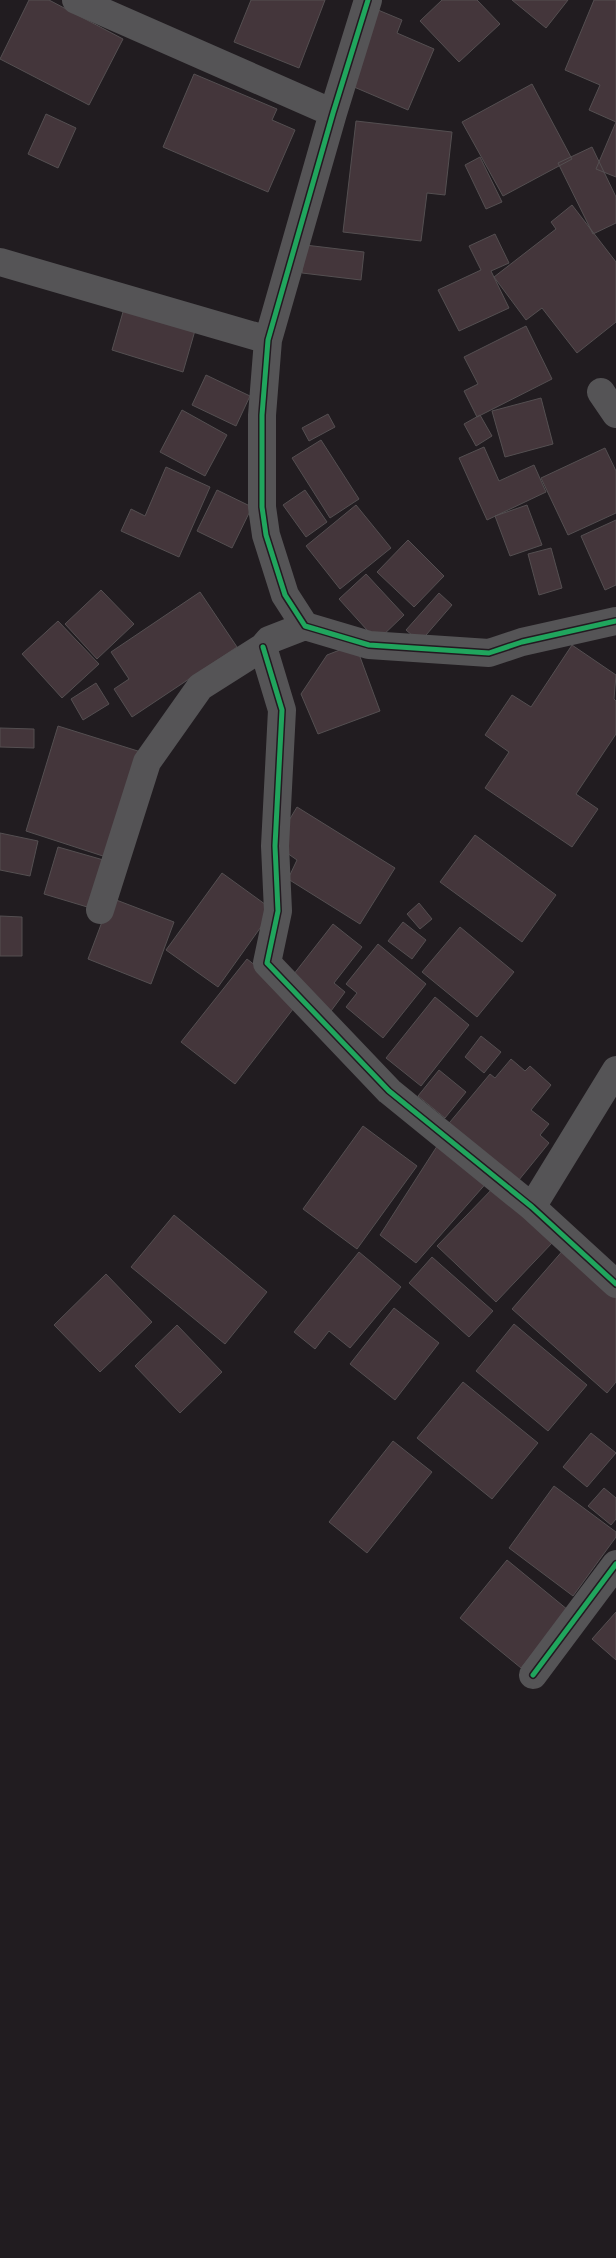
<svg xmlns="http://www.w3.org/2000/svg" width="616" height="2258" font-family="Poppins,sans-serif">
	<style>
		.building { fill: #44363b; stroke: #544f51 }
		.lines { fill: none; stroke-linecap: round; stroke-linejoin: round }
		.minor { stroke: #555456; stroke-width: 28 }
		.cycleway-casing { stroke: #231a21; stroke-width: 8 }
		.cycleway { stroke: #20a55d; stroke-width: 5 }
	</style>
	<rect width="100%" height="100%" fill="#211c20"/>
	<path class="building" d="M29,0H49L123,39L89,105L0,59Z
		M251,0H325L299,68L234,42Z
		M442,0H477L500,24L459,62L420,21Z
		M512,0H568L546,28Z
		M594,0H616V122L589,110L600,85L565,70Z
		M378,10L402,20L397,33L434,49L408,110L347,84Z
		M194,74L277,109L272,120L295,130L268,192L163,147Z
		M532,84L572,159L503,196L462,122Z
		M46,114L76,128L58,168L28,154Z
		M356,121L452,132L445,195L427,193L421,241L343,232Z
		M616,122V177L596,169Z
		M592,147L616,197V223L593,234L558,163Z
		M480,157L502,202L486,209L465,165Z
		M572,205L616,262V322L577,353L542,308L526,320L494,277L556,229L551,222Z
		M495,234L509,263L491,271L509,308L459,331L438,290L481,270L469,246Z
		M305,245L364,252L361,280L302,273Z
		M125,305L196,327L183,372L112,350Z
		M526,326L552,379L477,417L464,391L478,384L464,357Z
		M206,375L250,396L236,426L192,405Z
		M541,398L553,444L505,457L492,411Z
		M182,410L227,435L205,476L160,452Z
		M328,414L335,427L309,441L302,428Z
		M480,415L492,436L476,446L464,424Z
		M321,440L359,499L330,518L292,458Z
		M484,447L499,481L534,465L546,492L487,520L459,458Z
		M605,448L616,471V513L568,535L541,478Z
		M166,467L210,487L179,557L121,531L131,509L145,516Z
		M217,490L252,507L232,548L197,531Z
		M305,490L327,522L306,537L283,505Z
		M356,505L391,548L340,589L306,546Z
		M527,505L542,545L510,556L495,516Z
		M616,520V585L605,590L581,536Z
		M408,540L444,576L414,607L377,572Z
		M551,548L562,588L539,595L528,554Z
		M366,574L404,615L377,641L339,599Z
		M101,590L134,624L97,659L65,624Z
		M200,592L237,647L132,717L114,689L129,679L111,652Z
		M439,593L452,605L420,642L406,630Z
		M58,621L99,664L62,698L22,654Z
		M572,645L616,675L614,699L616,701V734L576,794L598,809L572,847L485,788L509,752L485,735L512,695L531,707Z
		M350,646H356L380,711L318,734L301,694L327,655Z
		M96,683L109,704L83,720L71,699Z
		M58,726L141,752L109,858L26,831Z
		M0,728L34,729V748L0,747Z
		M297,807L395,868L360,924L288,879L297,860L287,853L285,827Z
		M0,833L38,841L30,876L0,870Z
		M475,835L556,895L522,942L440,882Z
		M58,847L107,861L94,909L44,894Z
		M222,873L273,910L218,987L166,950Z
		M111,898L174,922L151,984L88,959Z
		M419,903L432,919L420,929L407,914Z
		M0,916L22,917V956H0Z
		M403,922L426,940L412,959L388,941Z
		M333,924L362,947L334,983L345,992L331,1011L290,979Z
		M460,927L514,972L477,1017L422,972Z
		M378,944L426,984L383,1038L346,1007L357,993L346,984Z
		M247,959L300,1000L235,1084L181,1042Z
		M435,997L469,1025L421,1086L386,1058Z
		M481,1036L501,1052L484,1073L465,1057Z
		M511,1059L525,1071L530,1066L551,1085L531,1110L549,1124L540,1135L549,1143L514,1186L445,1128L490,1074L495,1078Z
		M439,1070L466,1092L445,1118L418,1096Z
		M363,1126L417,1166L357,1249L303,1209Z
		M441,1140L489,1180L416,1263L380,1235Z
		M495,1186L553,1242L496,1302L437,1246Z
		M174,1215L267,1292L225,1344L131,1267Z
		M565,1248L616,1292V1382L607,1393L512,1309Z
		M359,1252L401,1287L350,1348L329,1331L315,1349L294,1332Z
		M432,1257L493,1311L469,1337L409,1283Z
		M106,1274L152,1322L100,1372L54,1325Z
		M394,1308L439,1343L395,1400L350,1364Z
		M514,1324L587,1385L548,1431L476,1371Z
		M177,1325L222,1372L180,1413L135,1366Z
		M463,1382L538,1443L492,1499L417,1438Z
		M591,1433L616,1453L587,1487L563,1467Z
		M393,1441L432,1472L367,1553L329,1522Z
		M554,1486L616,1532V1537L573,1596L509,1548Z
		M604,1488L616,1498V1519L611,1525L588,1506Z
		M507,1560L568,1610L521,1668L460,1618Z
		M616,1612V1660L592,1639Z"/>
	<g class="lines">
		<path class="minor" d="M76,0L333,113
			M368,0L333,113L268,340L262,415V507L266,535L285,595L305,626L369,645L489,653L522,642L616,621
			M0,262L268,340
			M601,392L616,414
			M263,647L282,710L275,846L278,911L267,963L389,1091L532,1207L616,1284
			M100,910L147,762L200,687L263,647L269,640L305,626
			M532,1207L616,1070
			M533,1675L616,1564"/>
		<defs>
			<path id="cycleway" d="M368,0L333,113L268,340L262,415V507L266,535L285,595L305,626L369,645L489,653L522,642L616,621
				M263,647L282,710L275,846L278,911L267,963L389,1091L532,1207L616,1284
				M533,1675L616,1564"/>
		</defs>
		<use href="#cycleway" class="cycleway-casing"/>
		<use href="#cycleway" class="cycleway"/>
	</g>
</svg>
